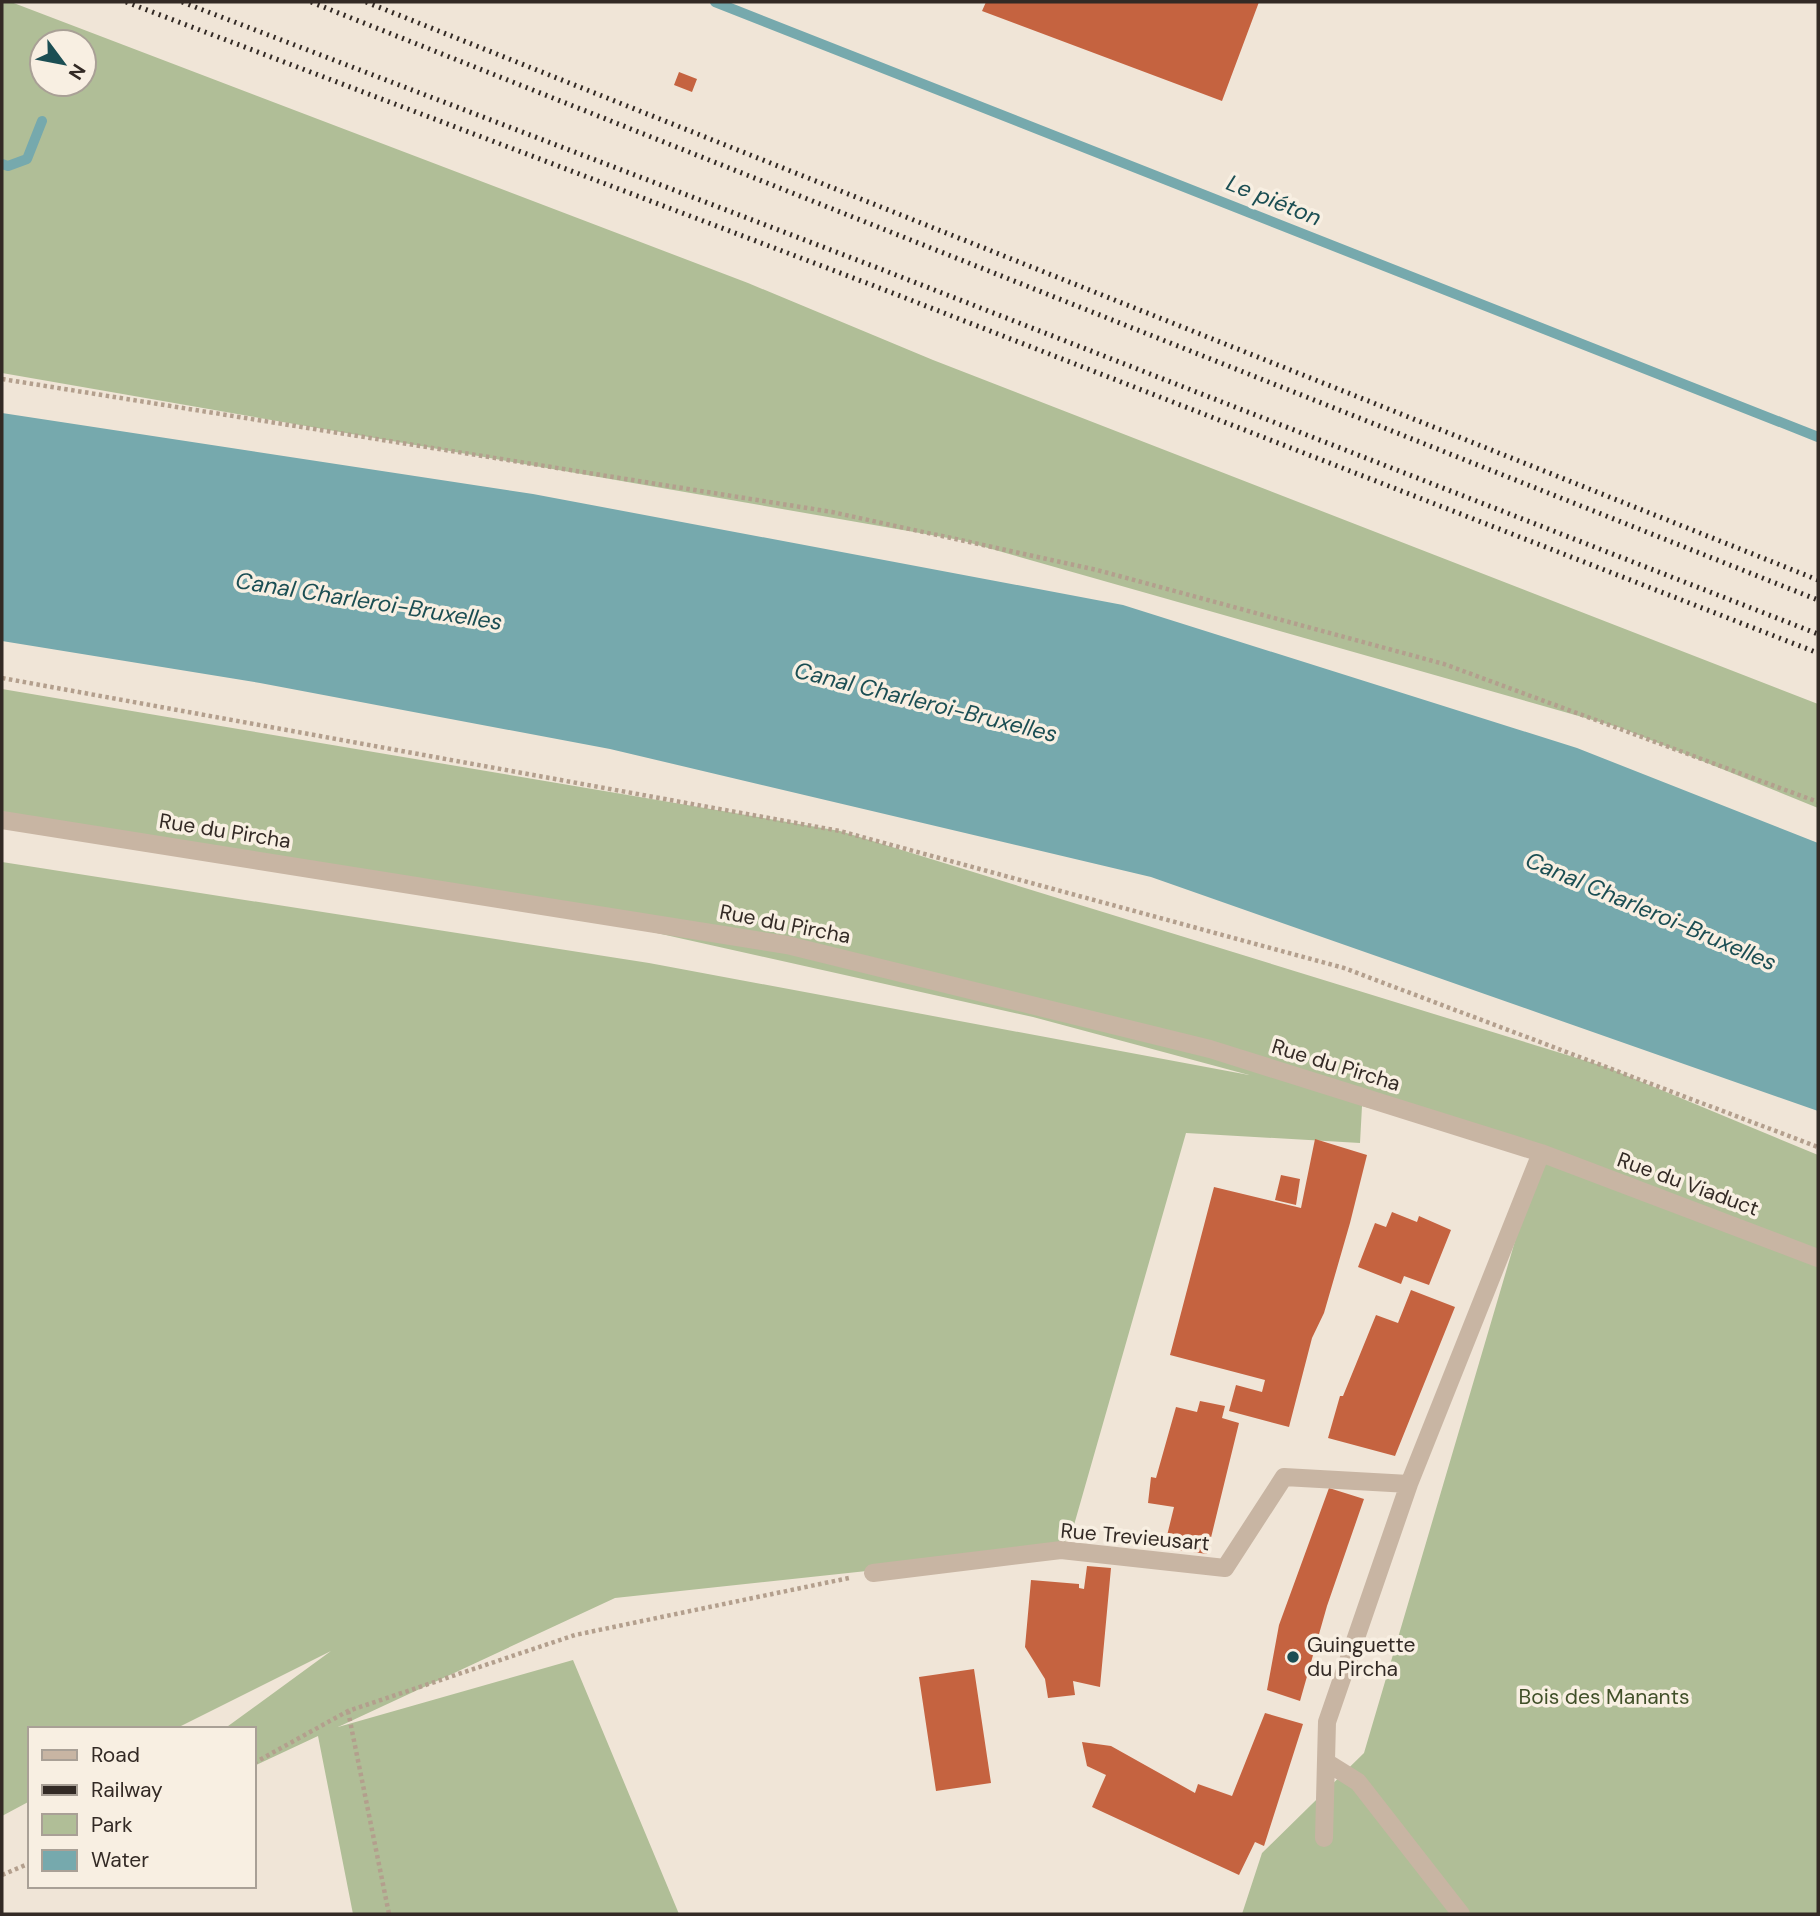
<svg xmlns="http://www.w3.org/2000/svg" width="1820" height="1916" font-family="'DM Sans',sans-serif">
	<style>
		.green { fill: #b0be97; fill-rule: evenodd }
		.water { fill: #76a9ad }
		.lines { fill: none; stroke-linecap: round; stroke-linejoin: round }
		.stream { stroke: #76a9ad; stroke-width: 10 }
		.building { fill: #c56340 }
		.path { stroke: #b39f8d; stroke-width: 4.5; stroke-dasharray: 3.5 3.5; stroke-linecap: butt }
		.minor { stroke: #c8b5a3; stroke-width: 18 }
		.rail { stroke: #332a25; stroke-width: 5; stroke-dasharray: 2 5; stroke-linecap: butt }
		.poi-dot { fill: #1b4e53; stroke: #f8efe2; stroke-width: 2.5 }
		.labels { text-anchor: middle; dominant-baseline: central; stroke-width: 7; stroke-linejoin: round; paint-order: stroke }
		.street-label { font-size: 21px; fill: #332a25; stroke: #f8efe2 }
		.poi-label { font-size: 21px; fill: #332a25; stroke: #f8efe2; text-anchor: start }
		.park-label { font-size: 21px; fill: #415029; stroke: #f8efe2 }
		.water-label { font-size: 23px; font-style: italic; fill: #1b4e53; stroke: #f8efe2 }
	</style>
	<rect width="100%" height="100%" fill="#f0e5d7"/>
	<path class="green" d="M2,2H11L748,283L933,360L1818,704V808L1621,728L960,540L2,373ZM84,42V84H42V42Z
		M2,689L840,831L1606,1067L1818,1155V1914H1242L1262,1853L1364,1753L1541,1153L1362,1106L1360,1143L1186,1133L1074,1525L1061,1550L615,1598L338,1727L573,1660L679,1914H353L318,1736L254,1766V1729H224L331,1651L175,1729H30V1801L2,1816V862L649,963L1249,1075L1033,1017L500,898L2,816Z"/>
	<path class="water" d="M2,413L533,494L1123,605L1577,748L1818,843V1111L1151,877L610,749L260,683L2,641Z"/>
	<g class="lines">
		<path class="stream" d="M715,2L1818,437
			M2,164L8,166L27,159L42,121"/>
	</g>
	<path class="building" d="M986,2H1259L1222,101L982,11Z
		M679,72L697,79L692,92L674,85Z
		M1315,1139L1367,1155L1350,1223L1324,1313L1312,1338L1289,1427L1229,1411L1236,1385L1262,1392L1265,1380L1170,1355L1214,1187L1301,1208Z
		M1281,1175L1300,1179L1296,1205L1275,1200Z
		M1392,1212L1417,1222L1419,1216L1451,1230L1429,1285L1404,1276L1401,1284L1358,1267L1375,1223L1386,1227Z
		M1411,1290L1455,1307L1395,1456L1328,1438L1340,1396H1343L1376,1315L1398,1323Z
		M1200,1401L1225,1406L1222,1418L1239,1423L1207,1554L1164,1548L1174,1507L1148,1503L1151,1477L1156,1478L1176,1407L1197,1412Z
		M1329,1488L1364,1499L1327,1606L1300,1701L1267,1690L1279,1625Z
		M1087,1566L1111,1568L1100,1687L1073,1681L1075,1695L1048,1698L1045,1679L1025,1647L1031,1580L1079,1584V1588L1084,1589Z
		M974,1669L991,1783L936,1791L919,1677Z
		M1265,1713L1303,1724L1264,1846L1255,1842L1239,1875L1092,1807L1106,1775L1087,1766L1082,1742L1111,1746L1195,1793L1198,1784L1232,1796Z"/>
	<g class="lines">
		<path class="path" d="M2,379L832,512L1097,570L1444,664L1818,802
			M2,678L840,831L1344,968L1818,1147
			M348,1711L389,1914
			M254,1763L348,1711L575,1635L849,1578
			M2,1875L30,1863"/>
		<path class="minor" d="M2,820L787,945L1210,1049L1541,1153L1818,1258
			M873,1573L1061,1550L1225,1568L1284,1477L1409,1484
			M1326,1762L1358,1782L1461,1914
			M1324,1838L1327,1722L1409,1484L1541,1153"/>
		<path class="rail" d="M126,2L872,285L1818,653
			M182,2L878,268L1818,634
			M311,2L1818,600
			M366,2L1818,580"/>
	</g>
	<circle class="poi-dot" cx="1293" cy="1657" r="7"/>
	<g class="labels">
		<g class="street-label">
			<text transform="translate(225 831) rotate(9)">Rue du Pircha</text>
			<text transform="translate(785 924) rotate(11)">Rue du Pircha</text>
			<text transform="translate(1336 1065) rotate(17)">Rue du Pircha</text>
			<text transform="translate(1688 1184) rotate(20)">Rue du Viaduct</text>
			<text transform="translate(1135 1537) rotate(5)">Rue Trevieusart</text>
		</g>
		<g class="poi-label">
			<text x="1307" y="1645">Guinguette<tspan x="1307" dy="24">du Pircha</tspan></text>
		</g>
		<g class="park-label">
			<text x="1604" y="1697">Bois des Manants</text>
		</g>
		<g class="water-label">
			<text transform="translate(1274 200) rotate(22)">Le piéton</text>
			<text transform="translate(369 601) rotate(9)">Canal Charleroi-Bruxelles</text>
			<text transform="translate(926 702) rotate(14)">Canal Charleroi-Bruxelles</text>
			<text transform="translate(1651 911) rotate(23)">Canal Charleroi-Bruxelles</text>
		</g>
	</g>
	<rect width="1820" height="1916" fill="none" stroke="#332a25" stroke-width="7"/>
	<rect x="28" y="1727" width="228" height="161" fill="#f8efe2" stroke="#a9a096" stroke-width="2"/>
	<rect x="42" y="1750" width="35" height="10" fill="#c8b5a3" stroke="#a9a096" stroke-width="2"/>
	<text x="91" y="1762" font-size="21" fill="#332a25">Road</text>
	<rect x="42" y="1785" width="35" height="10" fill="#332a25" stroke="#a9a096" stroke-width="2"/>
	<text x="91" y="1797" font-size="21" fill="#332a25">Railway</text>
	<rect x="42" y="1814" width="35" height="21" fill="#b0be97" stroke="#a9a096" stroke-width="2"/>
	<text x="91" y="1832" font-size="21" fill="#332a25">Park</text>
	<rect x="42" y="1850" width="35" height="21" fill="#76a9ad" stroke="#a9a096" stroke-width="2"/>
	<text x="91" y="1867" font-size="21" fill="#332a25">Water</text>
	<g transform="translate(63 63) rotate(122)"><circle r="33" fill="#f8efe2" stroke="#a9a096" stroke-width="2"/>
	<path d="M0-5L12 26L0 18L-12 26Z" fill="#1b4e53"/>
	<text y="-10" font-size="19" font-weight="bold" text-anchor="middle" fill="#332a25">N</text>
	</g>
</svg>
